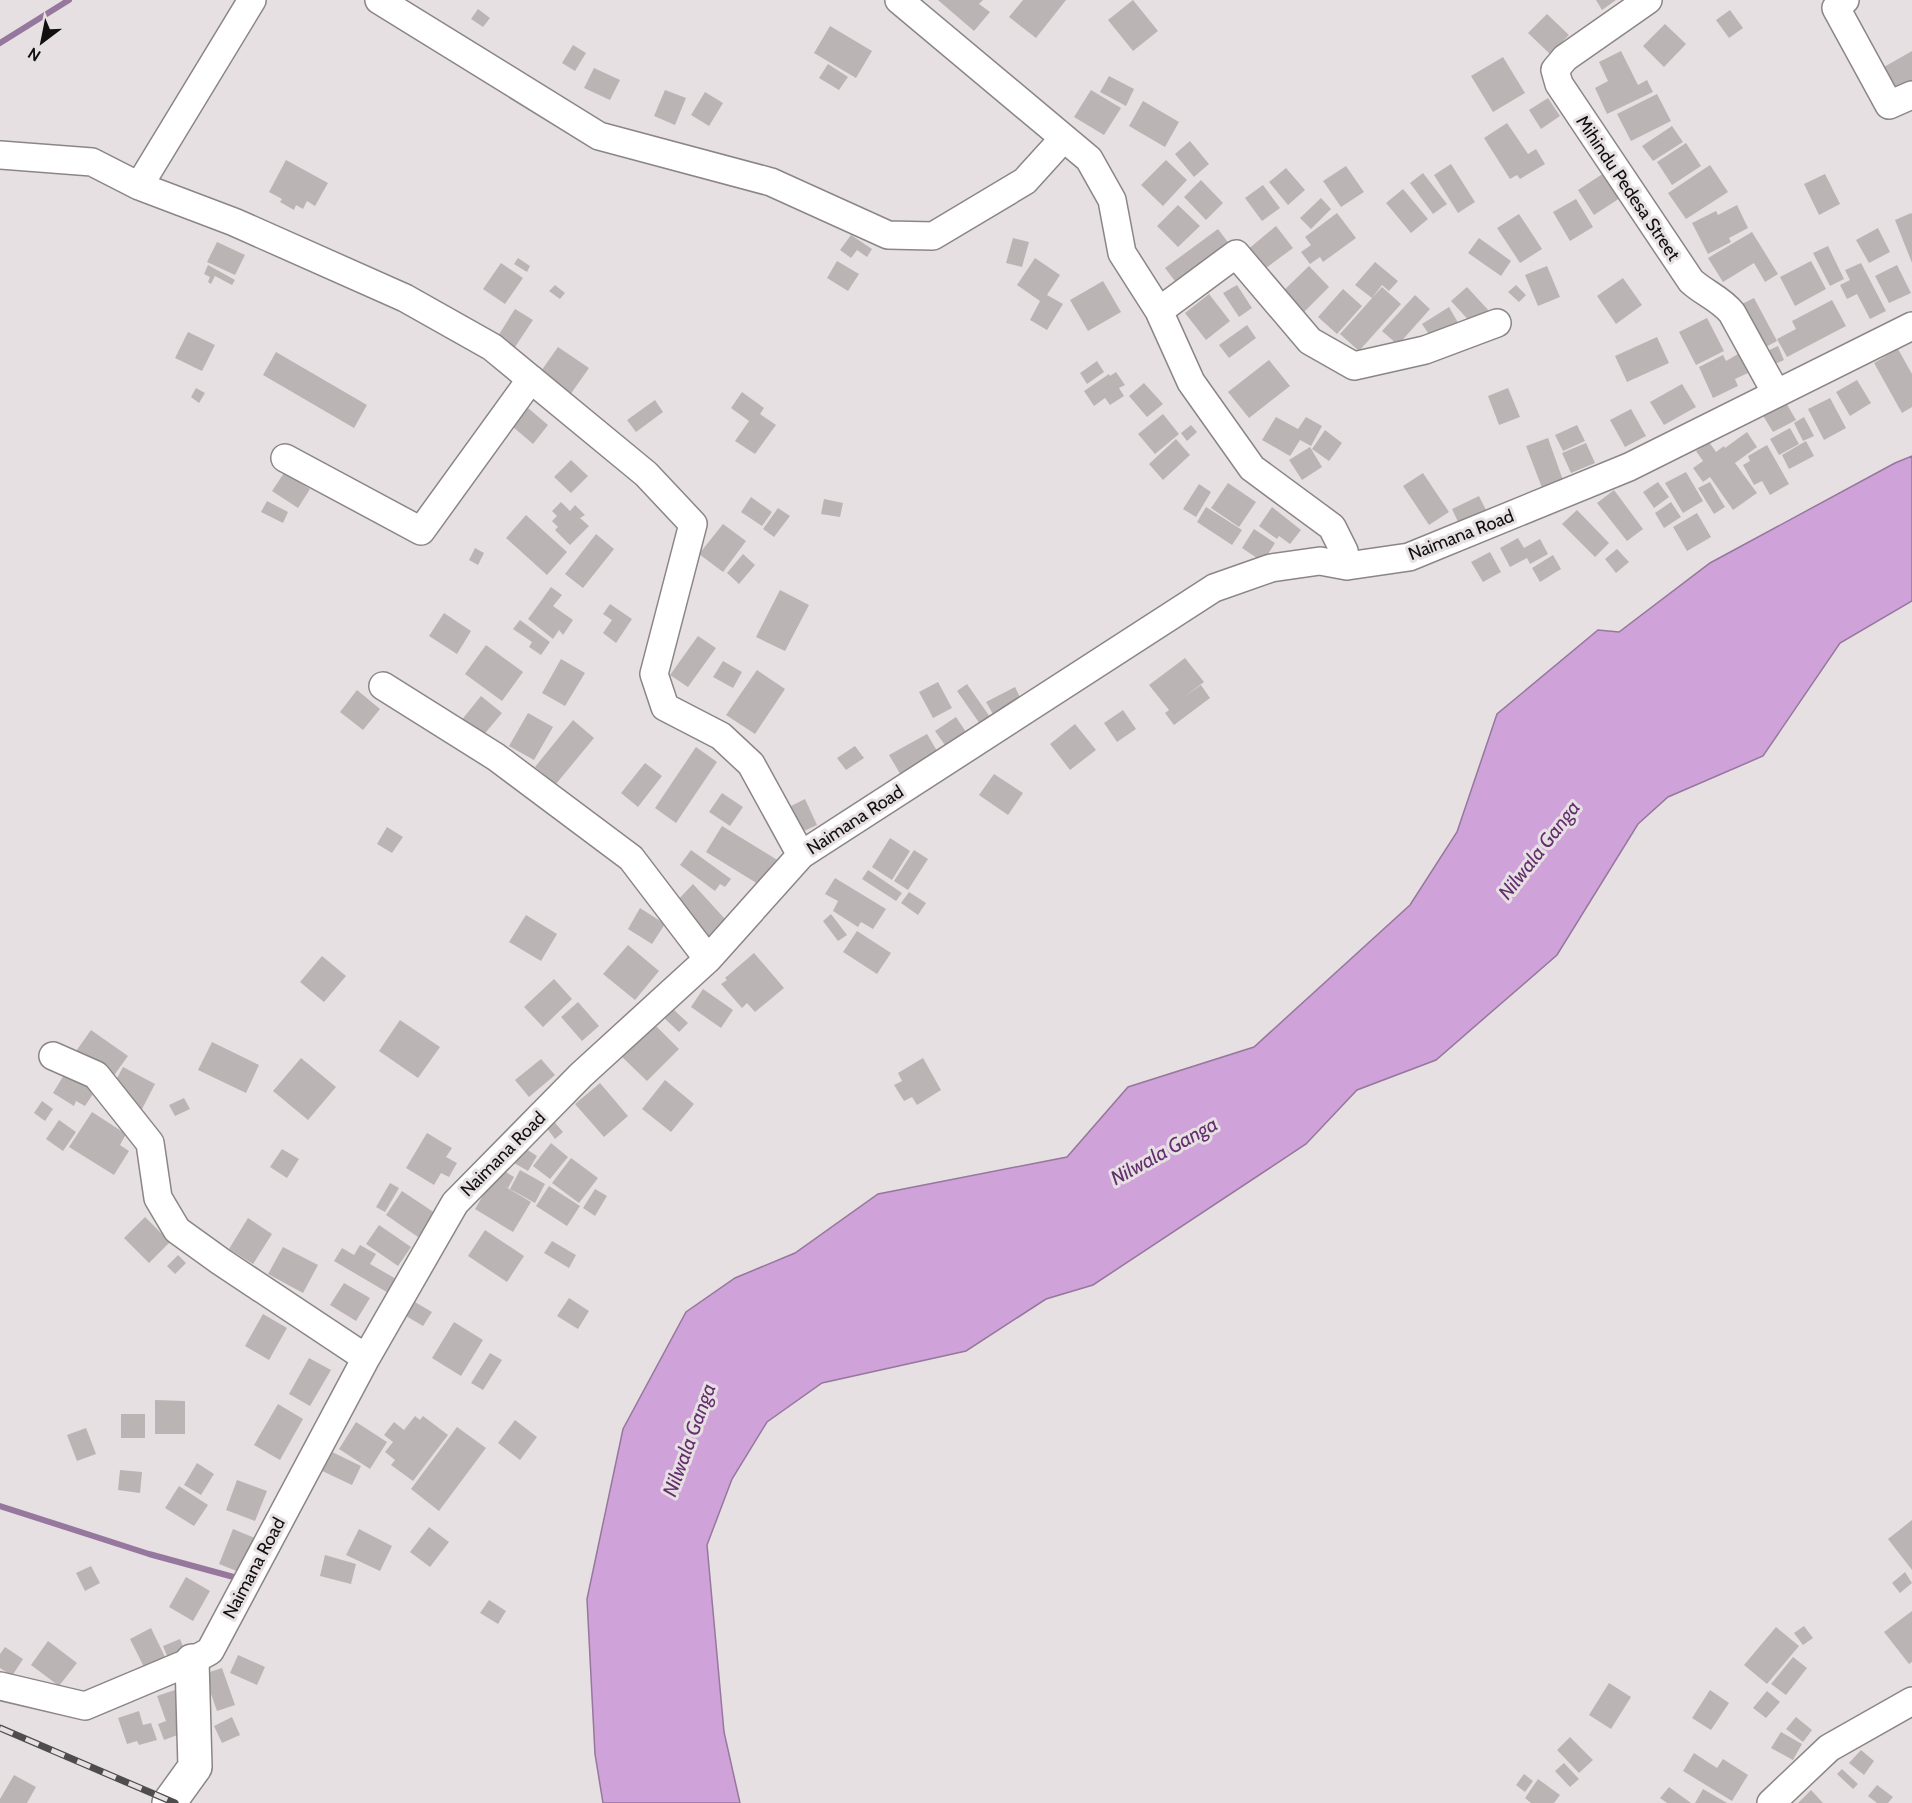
<svg xmlns="http://www.w3.org/2000/svg" width="1912" height="1803" font-family="Cabin,sans-serif">
	<style>
		.water { fill: #cfa3d9; stroke: #96779d; stroke-width: 1.5 }
		.lines { fill: none; stroke-linecap: round; stroke-linejoin: round }
		.stream { stroke: #96779d; stroke-width: 6 }
		.building { fill: #bbb4b4 }
		.minor-casing { stroke: #8c8587; stroke-width: 30 }
		.major-casing { stroke: #8c8587; stroke-width: 36 }
		.minor { stroke: #fff; stroke-width: 27 }
		.major { stroke: #fff; stroke-width: 33 }
		.rail-casing { stroke: #4f4c4d; stroke-width: 7 }
		.rail { stroke: #e7e0e2; stroke-width: 4.5; stroke-dasharray: 14; stroke-linecap: butt }
		.labels { text-anchor: middle; dominant-baseline: central; stroke-width: 6; stroke-linejoin: round; paint-order: stroke }
		.street-label { font-size: 18px; fill: #110f10; stroke: #e7e0e2 }
		.water-label { font-size: 20px; font-style: italic; fill: #632d6e; stroke: #e7e0e2 }
	</style>
	<rect width="100%" height="100%" fill="#e7e0e2"/>
	<path class="water" d="M1912,456V601L1840,643L1763,756L1668,797L1638,824L1557,955L1436,1060L1357,1090L1306,1144L1093,1285L1046,1299L966,1351L822,1383L767,1422L732,1479L707,1545L724,1732L740,1803H603L595,1754L587,1599L623,1429L686,1312L735,1278L795,1253L878,1194L1067,1157L1128,1087L1254,1047L1410,905L1457,832L1497,714L1598,630L1619,632L1710,563L1895,463Z"/>
	<g class="lines">
		<path class="stream" d="M0,43L69,0
			M0,1506L149,1554L241,1579"/>
	</g>
	<path class="building" d="M938,0H983L979,4L990,12L974,31Z
		M1023,0H1066L1036,38L1009,17Z
		M1133,0L1158,31L1133,51L1108,20Z
		M1596,0H1616L1602,10Z
		M478,9L490,18L483,27L471,19Z
		M1730,10L1743,28L1729,38L1716,20Z
		M1547,14L1569,35L1550,54L1528,33Z
		M1665,24L1686,44L1664,67L1643,46Z
		M830,26L872,51L856,78L814,53Z
		M573,45L586,53L575,71L562,63Z
		M1621,51L1638,85L1647,80L1653,92L1607,114L1595,88L1608,81L1599,62Z
		M1912,51V84L1899,92L1884,67Z
		M1503,57L1525,93L1493,112L1471,76Z
		M828,64L848,77L839,90L819,78Z
		M594,68L620,80L610,100L584,88Z
		M1109,76L1134,89L1126,106L1100,92Z
		M665,90L686,98L675,125L654,116Z
		M1091,90L1121,108L1104,135L1074,117Z
		M705,92L723,103L709,126L691,115Z
		M1657,94L1671,121L1631,141L1617,114Z
		M1548,98L1560,116L1541,129L1529,110Z
		M1143,101L1179,122L1165,147L1129,126Z
		M1507,123L1528,154L1536,149L1545,164L1520,179L1517,175L1510,179L1484,138Z
		M1672,126L1683,142L1653,161L1642,146Z
		M1190,141L1209,164L1194,177L1175,154Z
		M1686,143L1701,166L1672,185L1657,162Z
		M286,160L328,183L315,206L307,201L303,209L296,205L294,210L280,202L282,199L269,192Z
		M1166,160L1187,180L1163,206L1141,185Z
		M1451,164L1475,202L1458,213L1434,175Z
		M1710,165L1728,192L1686,219L1668,193Z
		M1346,166L1364,192L1341,207L1323,181Z
		M1286,168L1305,190L1288,205L1269,182Z
		M1423,173L1447,204L1433,214L1410,183Z
		M1604,173L1620,198L1594,215L1578,190Z
		M1825,174L1840,204L1819,215L1804,184Z
		M1201,180L1223,203L1206,220L1184,197Z
		M1263,185L1280,208L1262,221L1245,198Z
		M1403,189L1428,219L1411,233L1386,203Z
		M1321,198L1331,209L1311,229L1300,218Z
		M1576,199L1593,227L1570,241L1553,212Z
		M1178,205L1200,226L1178,247L1157,226Z
		M1737,205L1748,228L1729,238L1731,242L1708,254L1692,223L1716,211L1718,215Z
		M1337,213L1356,238L1323,262L1320,257L1310,264L1301,252L1311,245L1305,237Z
		M1911,213L1912,214V263L1895,220Z
		M1519,214L1542,249L1520,263L1497,228Z
		M1276,226L1293,248L1262,271L1246,251Z
		M1878,228L1890,252L1869,263L1856,240Z
		M1218,229L1230,245L1178,285L1165,268Z
		M1752,232L1778,274L1765,282L1754,263L1723,282L1708,258Z
		M851,235L872,249L867,257L857,250L851,258L840,250Z
		M1013,238L1029,242L1022,267L1006,263Z
		M1479,238L1511,261L1501,276L1468,253Z
		M217,242L245,255L235,275L207,262Z
		M1828,246L1844,279L1830,286L1813,253Z
		M518,258L530,266L527,272L514,264Z
		M1035,258L1060,275L1047,295L1063,304L1047,330L1030,320L1040,301L1017,285Z
		M837,261L859,274L848,291L827,278Z
		M1811,261L1826,289L1795,306L1780,277Z
		M1375,262L1398,281L1389,291L1382,285L1372,298L1355,285Z
		M501,263L523,278L505,304L483,289Z
		M1861,263L1886,311L1870,319L1857,294L1847,299L1840,285L1850,280L1845,270Z
		M208,265L235,280L232,285L215,276L211,284L208,282L210,277L204,274Z
		M1897,265L1911,293L1889,303L1875,276Z
		M1309,266L1329,287L1299,317L1278,296Z
		M1547,266L1560,297L1538,306L1525,275Z
		M1623,278L1642,305L1616,324L1597,296Z
		M1103,281L1121,312L1088,331L1070,300Z
		M555,285L565,293L560,299L549,291Z
		M1237,285L1252,308L1239,317L1223,293Z
		M1516,285L1526,295L1519,302L1508,292Z
		M1382,287L1401,304L1359,351L1340,334Z
		M1467,287L1490,312L1474,326L1451,301Z
		M1343,289L1362,306L1337,334L1318,317Z
		M1209,294L1230,321L1206,340L1185,313Z
		M1415,295L1430,309L1398,345L1382,331Z
		M1754,298L1777,341L1760,350L1738,306Z
		M1832,300L1846,326L1787,357L1777,339L1796,329L1792,321Z
		M1449,307L1460,326L1434,342L1422,324Z
		M515,309L533,320L515,347L498,336Z
		M1707,318L1724,351L1696,365L1679,332Z
		M1247,325L1256,338L1229,358L1219,345Z
		M188,332L215,345L202,371L175,358Z
		M1657,337L1669,363L1627,382L1615,356Z
		M1778,346L1784,360L1771,366L1765,352Z
		M558,347L589,368L570,395L539,374Z
		M1898,349L1912,374V407L1902,413L1874,363Z
		M276,352L367,405L354,428L263,375Z
		M1738,354L1748,373L1735,379L1738,386L1713,398L1699,367L1723,355L1726,361Z
		M1269,360L1290,386L1249,418L1228,392Z
		M1097,361L1104,372L1087,384L1080,373Z
		M1116,372L1125,385L1119,388L1124,396L1110,405L1105,398L1094,406L1084,391L1109,374L1110,376Z
		M1857,380L1871,403L1850,416L1836,392Z
		M1144,383L1163,404L1147,417L1129,396Z
		M1682,384L1696,407L1664,425L1650,402Z
		M196,388L205,393L199,403L191,397Z
		M1508,388L1520,417L1499,425L1488,396Z
		M742,392L764,408L760,414L776,425L755,454L735,441L749,421L731,408Z
		M1830,398L1846,428L1824,440L1808,409Z
		M655,400L663,412L636,432L627,420Z
		M1785,401L1796,420L1773,432L1762,414Z
		M528,408L548,425L533,444L513,427Z
		M1631,409L1646,436L1625,447L1610,420Z
		M1163,414L1179,434L1155,454L1138,434Z
		M1276,417L1298,429L1306,417L1322,426L1311,446L1300,440L1290,456L1262,440Z
		M1804,417L1814,436L1803,441L1794,423Z
		M1191,425L1197,432L1187,441L1181,433Z
		M1577,425L1585,441L1563,451L1555,435Z
		M1790,428L1799,444L1779,455L1770,439Z
		M1325,430L1342,443L1329,461L1312,449Z
		M1747,432L1757,447L1735,463L1757,493L1733,510L1710,477L1703,482L1693,468L1703,461L1696,451L1709,442L1716,452L1724,446L1725,448Z
		M1548,438L1565,486L1544,493L1526,446Z
		M1176,439L1190,455L1163,480L1149,464Z
		M1806,441L1814,456L1789,469L1782,455Z
		M1586,443L1595,463L1571,473L1562,453Z
		M1767,445L1789,484L1770,495L1762,481L1754,485L1743,465L1750,461L1748,456Z
		M1310,447L1322,467L1302,480L1289,460Z
		M571,460L588,476L571,493L554,477Z
		M1686,472L1703,501L1683,513L1665,483Z
		M284,473L310,489L298,508L272,491Z
		M1423,473L1449,512L1429,525L1403,486Z
		M1658,482L1669,497L1654,508L1643,492Z
		M1710,482L1725,507L1714,514L1698,488Z
		M1228,483L1256,502L1239,527L1211,508Z
		M1199,484L1211,492L1196,517L1183,509Z
		M1614,490L1643,529L1627,541L1597,503Z
		M1479,496L1488,514L1461,528L1452,509Z
		M751,497L772,512L762,526L741,512Z
		M824,499L843,503L840,517L821,514Z
		M267,501L288,512L283,523L261,512Z
		M561,502L570,511L575,505L585,515L580,518L589,526L570,545L555,530L558,527L552,521L557,516L552,511Z
		M1671,502L1681,517L1664,528L1655,513Z
		M1206,507L1242,530L1232,545L1197,522Z
		M1272,507L1301,530L1290,544L1279,536L1277,539L1259,526Z
		M778,508L790,516L774,537L763,529Z
		M1577,510L1609,543L1595,557L1562,524Z
		M1697,513L1711,537L1687,551L1673,527Z
		M526,515L567,552L547,575L506,538Z
		M723,524L746,541L723,572L699,554Z
		M1254,529L1275,543L1263,562L1242,548Z
		M596,534L614,549L583,588L565,574Z
		M1518,538L1524,548L1540,539L1548,554L1530,564L1527,558L1510,567L1500,548Z
		M475,548L484,553L478,565L469,560Z
		M1617,549L1629,562L1616,573L1605,559Z
		M1490,552L1501,572L1483,582L1471,562Z
		M743,554L755,565L739,584L727,573Z
		M1553,555L1561,569L1540,582L1532,568Z
		M551,587L562,595L553,606L573,620L563,635L559,630L553,639L528,619Z
		M780,590L809,605L785,651L756,637Z
		M610,604L632,619L616,643L603,633L612,620L603,614Z
		M444,613L471,631L457,654L429,636Z
		M520,620L550,642L541,655L529,647L532,642L513,629Z
		M698,636L716,648L688,687L670,675Z
		M486,645L523,672L502,701L465,674Z
		M1185,658L1204,682L1184,697L1201,685L1210,698L1174,725L1165,713L1169,710L1149,685Z
		M561,659L585,673L565,706L542,693Z
		M723,661L742,672L733,688L713,677Z
		M757,670L785,689L755,734L726,715Z
		M938,682L952,708L933,718L919,692Z
		M967,684L990,717L980,724L957,691Z
		M1015,687L1021,699L993,714L986,702Z
		M357,690L380,709L363,730L340,712Z
		M481,696L502,713L476,744L456,727Z
		M1123,710L1136,729L1117,742L1104,723Z
		M528,713L553,727L534,760L509,746Z
		M956,717L968,735L947,748L935,731Z
		M573,720L594,738L556,784L535,767Z
		M1075,724L1096,750L1070,770L1050,744Z
		M927,734L940,756L902,777L889,755Z
		M855,746L864,758L846,770L837,758Z
		M696,747L717,762L676,823L655,808Z
		M645,763L662,776L638,807L621,793Z
		M994,774L1023,793L1008,815L979,795Z
		M722,793L743,807L730,826L709,812Z
		M805,799L817,825L791,837L779,812Z
		M722,826L779,861L763,887L706,852Z
		M387,827L403,837L392,853L377,844Z
		M890,838L910,851L892,880L872,867Z
		M691,850L731,879L725,887L720,884L715,891L680,865Z
		M914,850L928,859L908,890L894,881Z
		M868,870L902,893L896,901L862,879Z
		M835,878L886,909L873,929L861,922L858,927L833,911L838,901L825,894Z
		M693,884L725,919L705,940L674,904Z
		M909,892L926,903L918,915L901,903Z
		M640,908L665,924L652,944L628,929Z
		M831,914L847,935L838,941L823,921Z
		M526,915L557,934L541,961L509,942Z
		M857,931L891,953L877,974L843,952Z
		M628,945L659,971L635,1000L603,974Z
		M754,953L784,988L755,1012L747,1003L742,1008L721,984L727,980L725,978Z
		M322,956L346,976L324,1002L300,982Z
		M554,979L572,999L543,1027L524,1007Z
		M703,989L733,1010L721,1028L691,1007Z
		M578,1002L599,1026L582,1041L561,1017Z
		M673,1009L688,1023L679,1032L664,1018Z
		M400,1020L440,1047L418,1078L379,1051Z
		M653,1023L679,1049L647,1081L620,1055Z
		M91,1030L128,1056L110,1081L74,1054Z
		M212,1042L259,1065L246,1093L198,1070Z
		M301,1058L336,1087L308,1120L273,1091Z
		M923,1058L941,1090L917,1105L912,1097L904,1101L894,1085L902,1081L898,1073Z
		M541,1059L555,1075L529,1097L515,1080Z
		M123,1067L155,1084L141,1111L109,1093Z
		M67,1070L88,1083L86,1086L95,1091L85,1106L76,1101L74,1106L53,1093Z
		M665,1080L694,1104L671,1132L642,1109Z
		M600,1083L628,1116L604,1137L575,1104Z
		M184,1098L190,1109L175,1116L169,1105Z
		M42,1101L53,1109L45,1121L34,1113Z
		M92,1112L126,1134L120,1145L129,1151L114,1175L69,1147Z
		M550,1117L563,1132L555,1139L543,1123Z
		M59,1120L76,1132L63,1151L46,1139Z
		M427,1133L452,1148L446,1157L457,1163L449,1177L441,1173L434,1185L406,1168Z
		M517,1143L537,1156L528,1171L507,1159Z
		M551,1143L568,1157L550,1179L533,1166Z
		M282,1149L299,1159L287,1178L270,1167Z
		M571,1158L598,1178L579,1203L552,1183Z
		M499,1168L514,1177L508,1188L504,1186L531,1202L513,1232L475,1209Z
		M520,1170L545,1184L535,1203L510,1189Z
		M390,1183L399,1188L385,1212L376,1207Z
		M549,1186L580,1206L567,1226L536,1206Z
		M595,1189L607,1196L595,1216L583,1208Z
		M402,1191L435,1213L418,1237L386,1215Z
		M145,1217L170,1242L149,1263L124,1238Z
		M248,1218L272,1234L253,1264L229,1249Z
		M379,1225L411,1247L398,1266L366,1244Z
		M485,1230L524,1256L507,1282L468,1256Z
		M552,1241L576,1255L569,1268L544,1253Z
		M360,1245L376,1254L370,1264L398,1280L390,1294L334,1261L342,1248L354,1255Z
		M283,1247L318,1265L303,1293L268,1274Z
		M178,1255L186,1263L175,1274L167,1266Z
		M344,1283L370,1298L356,1321L330,1305Z
		M569,1298L589,1311L578,1329L557,1316Z
		M415,1302L432,1312L423,1326L406,1316Z
		M263,1314L287,1328L269,1360L245,1346Z
		M454,1322L483,1340L461,1376L432,1358Z
		M490,1353L502,1360L483,1390L471,1383Z
		M309,1358L331,1370L310,1406L289,1394Z
		M155,1400L185,1401V1434H155Z
		M278,1404L303,1419L280,1460L254,1445Z
		M121,1414H145V1438H121Z
		M415,1416L420,1420L423,1416L448,1435L413,1481L391,1465L395,1460L385,1452L393,1442L384,1435L394,1422L404,1430Z
		M515,1420L537,1437L520,1460L498,1443Z
		M356,1422L387,1442L370,1469L339,1449Z
		M457,1427L486,1448L439,1511L411,1489Z
		M86,1428L96,1454L77,1461L67,1435Z
		M328,1450L361,1466L352,1485L318,1469Z
		M197,1463L214,1474L201,1495L184,1485Z
		M120,1470L142,1472L140,1493L118,1490Z
		M237,1480L267,1491L255,1521L226,1510Z
		M179,1486L208,1505L194,1526L165,1508Z
		M1912,1520V1570L1888,1539Z
		M429,1527L449,1542L430,1567L410,1552Z
		M233,1529L257,1539L244,1574L219,1564Z
		M359,1529L392,1546L380,1571L346,1555Z
		M325,1555L356,1564L351,1584L320,1576Z
		M91,1566L100,1583L85,1591L76,1573Z
		M1905,1572L1912,1583L1900,1593L1892,1583Z
		M186,1577L210,1591L193,1621L169,1607Z
		M489,1600L506,1611L498,1624L480,1613Z
		M1912,1611V1662L1909,1664L1884,1632Z
		M1804,1626L1813,1638L1803,1645L1794,1633Z
		M1776,1627L1799,1646L1767,1684L1744,1665Z
		M151,1628L166,1659L145,1669L130,1639Z
		M180,1639L187,1656L170,1663L163,1646Z
		M48,1641L77,1663L59,1686L31,1665Z
		M5,1647L23,1659L12,1676L0,1668V1654Z
		M238,1655L265,1667L257,1685L230,1673Z
		M1793,1657L1807,1668L1786,1695L1771,1684Z
		M222,1668L235,1705L217,1711L204,1674Z
		M1609,1683L1631,1697L1611,1729L1589,1715Z
		M181,1688L183,1733L164,1740L158,1724L166,1721L157,1696Z
		M1710,1690L1729,1703L1711,1730L1692,1718Z
		M1767,1691L1780,1702L1766,1718L1753,1708Z
		M139,1711L143,1725L151,1723L157,1740L139,1745L137,1741L127,1744L118,1718Z
		M232,1717L240,1735L222,1743L214,1726Z
		M1796,1717L1812,1730L1803,1742L1786,1729Z
		M1781,1732L1802,1744L1793,1760L1771,1748Z
		M1570,1737L1593,1760L1579,1773L1557,1750Z
		M1861,1750L1874,1761L1864,1775L1849,1763Z
		M1694,1753L1717,1768L1723,1759L1748,1775L1732,1801L1683,1771Z
		M1564,1763L1579,1779L1570,1787L1555,1771Z
		M1842,1769L1858,1784L1853,1789L1837,1774Z
		M1524,1774L1533,1781L1525,1792L1516,1785Z
		M14,1775L36,1787L27,1803H0V1799Z
		M1538,1779L1560,1795L1554,1803H1531L1525,1798Z
		M1877,1785L1893,1797L1888,1803H1877L1868,1796Z
		M1669,1787L1691,1803H1667L1660,1798Z
		M1703,1789L1727,1803H1695Z
		M1811,1790L1823,1803H1798Z"/>
	<g class="lines">
		<defs>
			<path id="minor" d="M379,0L599,136L771,182L888,235L933,236L1025,181L1063,139
				M899,0L1089,159L1112,200L1122,253L1159,311L1191,382L1252,468L1332,527L1344,551L1347,566
				M1648,0L1565,58L1555,70L1559,84L1691,281C1704,293 1721,299 1732,313L1776,393
				M1845,0L1836,8L1889,105L1912,95
				M0,155L92,162L139,186L234,222L405,298L492,347L646,474L693,524L654,674L665,707L721,736L751,764L801,855
				M139,186L252,0
				M1159,311L1236,254L1310,341L1354,366L1425,350L1497,323
				M285,458L421,531L531,379
				M383,686L496,757L631,858L708,959
				M53,1056L96,1075L150,1143L158,1198L177,1230L220,1261L366,1358
				M0,1686L85,1706L192,1661L210,1651L366,1358L455,1203L581,1075L708,959L801,855L1214,588L1271,568L1320,561L1347,566L1409,557L1629,467L1912,326
				M1771,1803L1829,1748L1912,1701"/>
			<path id="major" d="M169,1803L195,1767L192,1661"/>
		</defs>
		<use href="#minor" class="minor-casing"/>
		<use href="#major" class="major-casing"/>
		<use href="#minor" class="minor"/>
		<use href="#major" class="major"/>
		<defs>
			<path id="rail" d="M0,1728L175,1803"/>
		</defs>
		<use href="#rail" class="rail-casing"/>
		<use href="#rail" class="rail"/>
	</g>
	<g class="labels">
		<g class="street-label">
			<text transform="translate(1628 188) rotate(56)">Mihindu Pedesa Street</text>
			<text transform="translate(1461 535) rotate(-21)">Naimana Road</text>
			<text transform="translate(855 820) rotate(-33)">Naimana Road</text>
			<text transform="translate(503 1154) rotate(-45)">Naimana Road</text>
			<text transform="translate(254 1568) rotate(-62)">Naimana Road</text>
		</g>
		<g class="water-label">
			<text transform="translate(1539 850) rotate(-52)">Nilwala Ganga</text>
			<text transform="translate(1164 1151) rotate(-29)">Nilwala Ganga</text>
			<text transform="translate(689 1440) rotate(-70)">Nilwala Ganga</text>
		</g>
	</g>
	<g transform="translate(42 42) rotate(212)" stroke="#e7e0e2" stroke-width="4.5" paint-order="stroke">
	<path d="M0-4.5L10 22L0 15L-10 22Z" fill="#110f10"/>
	<text y="-9" font-size="16" font-weight="bold" text-anchor="middle" fill="#110f10">N</text>
	</g>
</svg>
